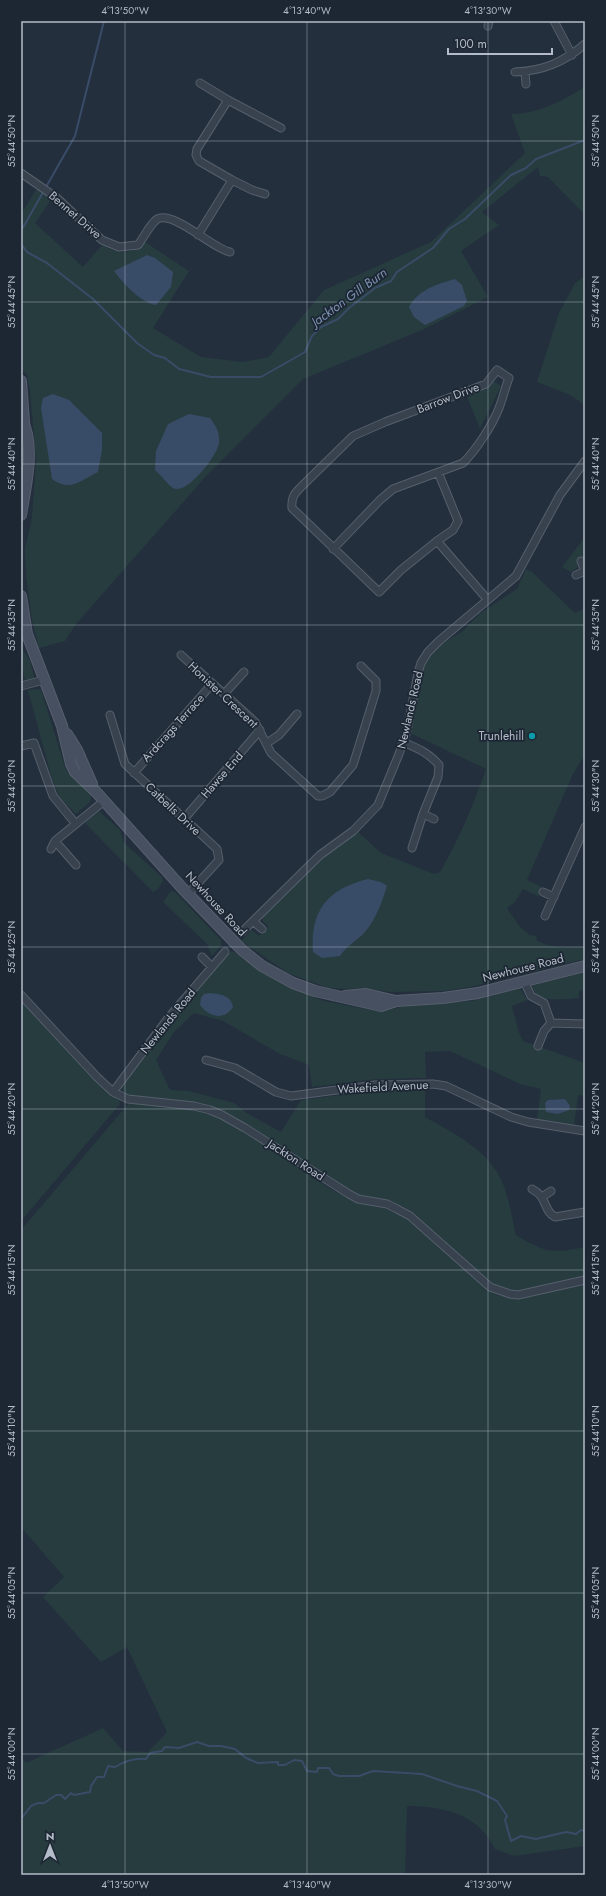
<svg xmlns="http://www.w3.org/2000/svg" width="606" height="1896" font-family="Jost,sans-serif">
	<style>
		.green { fill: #263c3f }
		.water { fill: #394c67 }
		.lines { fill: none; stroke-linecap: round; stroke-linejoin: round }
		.stream { stroke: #394c67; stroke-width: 2 }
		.street-casing { stroke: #565f6c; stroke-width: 9 }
		.secondary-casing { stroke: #565f6c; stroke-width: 12 }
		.street { stroke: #38414e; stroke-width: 7 }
		.secondary { stroke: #465061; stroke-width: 10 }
		.ticks { fill: none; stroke: #b4bcc9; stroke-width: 1; stroke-opacity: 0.45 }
		.culture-dot { fill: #0f9aa8; stroke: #1d2633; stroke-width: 1.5 }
		.labels { text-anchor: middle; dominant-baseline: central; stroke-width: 3.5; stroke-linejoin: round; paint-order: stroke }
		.street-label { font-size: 12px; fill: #b4bcc9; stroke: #1d2633 }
		.poi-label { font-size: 12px; fill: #b4bcc9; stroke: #1d2633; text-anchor: end }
		.water-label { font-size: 13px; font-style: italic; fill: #7c92b1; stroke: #1d2633 }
		.neatline { fill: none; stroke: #b4bcc9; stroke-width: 1.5 }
		.ticks-label { font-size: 10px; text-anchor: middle; fill: #b4bcc9 }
	</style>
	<rect width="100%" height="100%" fill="#242f3e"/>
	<path class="green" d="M585,87V215L548,177L540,176L538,167L482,212L499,225L461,251L488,297L422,330L303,379L208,474L76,624L65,641L39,648L32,620L26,576L25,549L32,517L36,461L30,391L27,375L21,368V211H23L37,188L51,200L35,223L83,267L102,245C119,253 128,256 145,242L189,271L153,328L201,357L243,362L269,357L324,290L431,242L525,153L511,114C538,114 562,101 585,87Z
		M585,276V405L570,395L537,382L559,313L575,283Z
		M494,381L501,386L480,429L467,396L486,389Z
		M585,537L584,556L577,561L578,567L571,572L562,567Z
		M526,569L532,572L575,613L585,608V754L572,776L527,880L542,887L538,896L523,889L515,902L507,908L520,927L531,936L532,935L537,937L536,940C551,949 567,947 585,947V959L470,987L443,991L390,992L363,988L348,989L328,988L288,973L241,941L252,930L259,936L268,926L263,922V917L315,862L357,831L381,853L434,874L440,872C459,839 473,806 486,769L410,733L420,674L436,647L462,632L479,614L517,589Z
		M21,646L30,661L35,680L26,683L21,664Z
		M36,689L41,690L66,770L90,794L91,799L90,802L76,814L59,797L50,772L28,690Z
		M99,811L120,830L124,843L162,877L163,881L158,889L153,892L85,823Z
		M171,891L176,893L221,940V945L212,956L207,944L163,902Z
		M231,951L234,952L251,965L293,989L324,1001L382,1012L407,1005L472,1001L520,988L525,997L528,1000L512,1006L519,1033L523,1041L585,1063V1096L578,1095L574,1125L537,1119L541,1089L520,1084L450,1051L425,1052L426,1078L378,1079L312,1087L309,1065L280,1054L223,1021L194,1013L174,1032L156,1060L170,1090L189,1091L234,1103L248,1114L281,1132L301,1100L371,1091L425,1088V1117C455,1134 489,1150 503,1184C509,1199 512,1218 516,1235C543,1252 553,1254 585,1247V1277L524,1290H512L492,1285L404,1207L388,1202L354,1194L248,1125L218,1109L192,1102L164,1101L125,1094L121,1087L153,1041Z
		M585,972V990L579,991V998C565,999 538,1004 532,987L534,985Z
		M21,1000L106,1091L119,1099L120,1104L21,1221Z
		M129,1103L202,1111L233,1124L329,1188L355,1202L387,1209L408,1220L476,1279L497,1295L516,1298L585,1284V1846L514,1856L495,1849C478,1814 444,1806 407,1806L405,1875H21V1756L26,1763L103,1728L123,1751L148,1752L167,1732L127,1647L101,1662L43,1597L64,1577L21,1527V1230Z"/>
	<path class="water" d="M147,255L155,258L173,272L171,287L156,305C141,303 123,283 114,271Z
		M455,279L462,285L467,301L464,306L425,325L414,317L409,307C418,290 437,284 455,279Z
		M53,394L69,400L102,433V450L98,472C80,481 70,492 52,479L41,408L43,398Z
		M189,414L210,418C216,426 220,432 219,443C218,454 187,496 173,488C167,484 161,475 155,470L156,451L168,424Z
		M368,879L381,882L387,886C382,902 376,919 365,932C357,941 347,945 340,956L322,958L313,952C310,910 328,889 368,879Z
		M210,993C220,994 231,995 233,1007C224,1021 209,1017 200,1005L201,998L204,994Z
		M565,1099L570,1106L569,1110L558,1114L546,1112L545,1103L548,1100Z"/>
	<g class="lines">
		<path class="stream" d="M21,231L75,136L104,21
			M21,244L27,252L47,263L93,299L137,343L154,355L165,358L179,369L211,377H261L305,352L312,336L321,327L338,319L349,308L375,288L391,281L397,272L433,248L449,229L465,219L511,175L526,168L536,159L585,140
			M21,1819L31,1806L38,1803H44L56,1795H61L65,1799L71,1793L74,1795L90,1792L91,1786L97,1777H104L108,1766L115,1767C125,1761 134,1758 146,1759L150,1753L162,1751L165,1747L179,1748L197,1742L209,1746H221L235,1749L246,1758L258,1763L278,1762V1765H285L294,1760L302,1761L307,1771L317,1772L318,1768H329L333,1774L339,1776H359L373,1771L422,1774L457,1786L477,1791L497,1801L507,1816L505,1820L511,1841L521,1836L536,1839L566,1832L576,1834L581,1830L585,1831"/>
		<defs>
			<path id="street" d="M554,21L572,55
				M488,26L489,21
				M515,72C543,71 564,62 585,44
				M525,72L526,84
				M200,83L228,100L281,128
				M228,100L197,149L196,155L199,161L232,180L252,190L265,194
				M21,173L57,198L102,240L119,247L138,245C144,237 149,226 156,220C171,208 213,249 230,252
				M198,235L232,180
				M437,541L453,530L458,521L438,472
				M333,549L380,500L393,489L463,463C476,450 492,426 499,408C503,398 505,388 509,378L497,370L486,384L385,422L353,436L301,487C294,494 291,498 292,508L379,592L401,570L437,541L487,599
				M576,575L585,571L581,561
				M181,655L255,722L271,753L318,796H322L330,792L353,765L376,691V681L361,666
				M21,686L44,680
				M224,694L244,672
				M110,715L125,764L217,849L219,860L188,894
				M403,742C417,748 429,753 439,765L438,777L423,814L412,848
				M267,743L279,735L297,714
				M21,746L34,743L53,796L75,823
				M134,773L212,684
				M423,814L434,819
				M184,819L260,730
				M55,841L76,865
				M51,849L55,841L104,801
				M543,892L554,897
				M545,916L585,827
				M253,921L262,929
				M242,932L320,855L353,831L378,805L399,754L407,731L418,673L421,663L428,652L439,641L516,576L560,495L585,461
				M202,957L212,967
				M524,981L531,996L544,1003L551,1023L585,1024
				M21,995L97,1077L113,1092L128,1099L194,1106L210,1110L222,1115L245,1128L349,1194L358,1199L387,1204L397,1209L410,1216L490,1287L510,1294L518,1295L585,1280
				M538,1046L544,1031L551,1023
				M206,1060L235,1068L276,1092L291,1096L375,1085L433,1084L446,1086L511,1117L528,1122L585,1131
				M113,1092L169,1017L225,952
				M532,1189C548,1197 543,1211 555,1217L585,1212
				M542,1197L551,1191"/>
			<path id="secondary" d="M21,381L24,422
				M21,417C36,446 26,484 21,515
				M21,596L27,634L62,726L71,764L75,772L97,793L183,889L242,950L262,966L293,983L315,991L381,1006L396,1001L443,998L478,993L585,966
				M67,734L77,750L92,784
				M345,996L366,994L396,1001"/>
		</defs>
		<use href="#street" class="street-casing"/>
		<use href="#secondary" class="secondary-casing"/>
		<use href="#street" class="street"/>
		<use href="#secondary" class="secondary"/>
	</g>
	<path class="ticks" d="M125,21V1875M307,21V1875M488,21V1875M21,141H585M21,302H585M21,464H585M21,625H585M21,786H585M21,947H585M21,1109H585M21,1270H585M21,1431H585M21,1593H585M21,1754H585"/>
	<circle class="culture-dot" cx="532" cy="736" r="4"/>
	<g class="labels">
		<g class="street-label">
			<text transform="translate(75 215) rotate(41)">Bennet Drive</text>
			<text transform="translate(448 398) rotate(-21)">Barrow Drive</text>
			<text transform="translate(223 695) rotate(43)">Honister Crescent</text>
			<text transform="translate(410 710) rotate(-77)">Newlands Road</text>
			<text transform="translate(173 728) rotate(-48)">Ardcrags Terrace</text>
			<text transform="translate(222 775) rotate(-49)">Hawse End</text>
			<text transform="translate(173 809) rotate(43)">Catbells Drive</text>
			<text transform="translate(216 904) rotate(47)">Newhouse Road</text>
			<text transform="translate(523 968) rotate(-14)">Newhouse Road</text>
			<text transform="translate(168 1021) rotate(-51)">Newlands Road</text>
			<text transform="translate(383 1087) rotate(-3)">Wakefield Avenue</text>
			<text transform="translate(296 1160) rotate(33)">Jackton Road</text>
		</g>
		<g class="poi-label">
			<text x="524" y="736">Trunlehill</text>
		</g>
		<g class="water-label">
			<text transform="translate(349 297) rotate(-36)">Jackton Gill Burn</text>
		</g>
	</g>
	<rect width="606" height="1896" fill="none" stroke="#1d2633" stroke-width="44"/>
	<g transform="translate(50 1846)" stroke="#1d2633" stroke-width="3" paint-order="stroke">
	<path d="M0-3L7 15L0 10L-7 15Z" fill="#b4bcc9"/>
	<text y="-6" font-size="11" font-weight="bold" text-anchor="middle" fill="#b4bcc9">N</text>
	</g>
	<path d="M448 48v6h104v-6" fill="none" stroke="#b4bcc9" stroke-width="2"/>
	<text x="454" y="48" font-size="12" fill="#b4bcc9" stroke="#1d2633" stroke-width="3" paint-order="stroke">100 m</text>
	<rect x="22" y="22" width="562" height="1852" class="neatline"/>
	<g class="ticks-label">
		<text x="125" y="14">4°13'50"W</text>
		<text x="307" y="14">4°13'40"W</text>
		<text x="488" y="14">4°13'30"W</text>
		<text transform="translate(11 141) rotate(-90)" y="4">55°44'50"N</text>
		<text transform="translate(595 141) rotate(-90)" y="4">55°44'50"N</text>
		<text transform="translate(11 302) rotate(-90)" y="4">55°44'45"N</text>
		<text transform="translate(595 302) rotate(-90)" y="4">55°44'45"N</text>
		<text transform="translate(11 464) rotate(-90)" y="4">55°44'40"N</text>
		<text transform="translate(595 464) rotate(-90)" y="4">55°44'40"N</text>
		<text transform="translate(11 625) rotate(-90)" y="4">55°44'35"N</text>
		<text transform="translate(595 625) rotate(-90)" y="4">55°44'35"N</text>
		<text transform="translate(11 786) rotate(-90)" y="4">55°44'30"N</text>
		<text transform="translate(595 786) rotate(-90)" y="4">55°44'30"N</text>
		<text transform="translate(11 947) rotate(-90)" y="4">55°44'25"N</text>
		<text transform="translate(595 947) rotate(-90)" y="4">55°44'25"N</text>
		<text transform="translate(11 1109) rotate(-90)" y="4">55°44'20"N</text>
		<text transform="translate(595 1109) rotate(-90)" y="4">55°44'20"N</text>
		<text transform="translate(11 1270) rotate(-90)" y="4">55°44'15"N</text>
		<text transform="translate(595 1270) rotate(-90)" y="4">55°44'15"N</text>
		<text transform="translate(11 1431) rotate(-90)" y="4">55°44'10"N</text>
		<text transform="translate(595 1431) rotate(-90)" y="4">55°44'10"N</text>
		<text transform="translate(11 1593) rotate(-90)" y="4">55°44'05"N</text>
		<text transform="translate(595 1593) rotate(-90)" y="4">55°44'05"N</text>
		<text transform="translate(11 1754) rotate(-90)" y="4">55°44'00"N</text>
		<text transform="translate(595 1754) rotate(-90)" y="4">55°44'00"N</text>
		<text x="125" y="1888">4°13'50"W</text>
		<text x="307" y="1888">4°13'40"W</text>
		<text x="488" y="1888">4°13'30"W</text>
	</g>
</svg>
